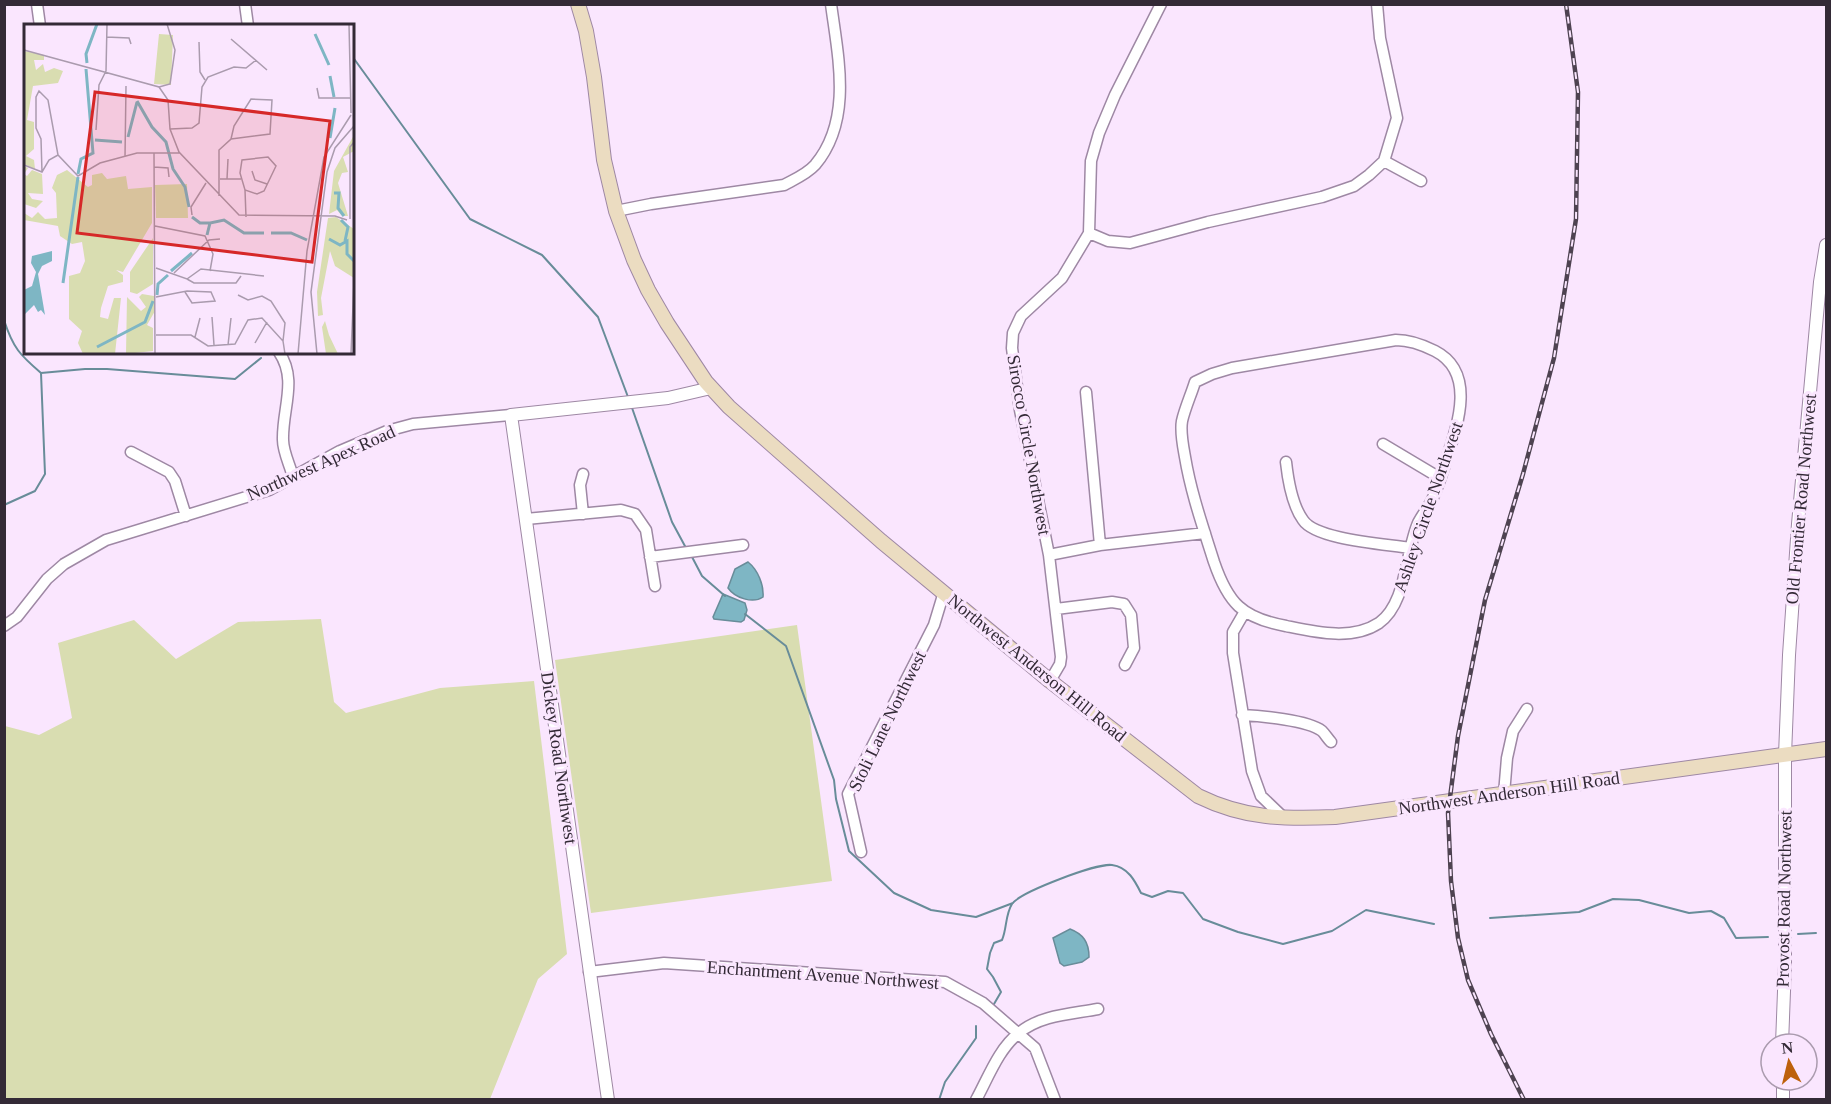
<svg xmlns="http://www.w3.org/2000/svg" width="1831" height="1104" font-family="'Times New Roman',serif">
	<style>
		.green { fill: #d9ddb1 }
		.water { fill: #7eb6c4; stroke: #688c99; stroke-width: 1.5 }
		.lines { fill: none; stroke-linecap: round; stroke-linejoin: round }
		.stream { stroke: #688c99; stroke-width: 2 }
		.minor-casing { stroke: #9e88a4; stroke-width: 13 }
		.tertiary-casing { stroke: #9e88a4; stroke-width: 14 }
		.secondary-casing { stroke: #9e88a4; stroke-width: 16 }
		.minor { stroke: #fff; stroke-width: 10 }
		.tertiary { stroke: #fff; stroke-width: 12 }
		.secondary { stroke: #ebdcc1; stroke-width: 14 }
		.rail-casing { stroke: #4e4351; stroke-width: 4.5 }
		.rail { stroke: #fae6fe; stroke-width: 2; stroke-dasharray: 7; stroke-linecap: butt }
		.labels { text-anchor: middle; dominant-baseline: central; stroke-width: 6; stroke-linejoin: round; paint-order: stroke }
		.street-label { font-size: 18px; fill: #332a36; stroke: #fae6fe }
		.inset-river { fill: none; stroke: #7eb6c4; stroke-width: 3 }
		.inset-road { fill: none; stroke: #aa9bae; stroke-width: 1.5 }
		.view { fill: #d62828; fill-opacity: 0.15; stroke: #d62828; stroke-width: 3 }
		.inset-edge { fill: none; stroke: #332a36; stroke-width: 3 }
	</style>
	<rect width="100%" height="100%" fill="#fae6fe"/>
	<path class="green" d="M321,619L334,702L346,713L440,688L534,681L567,954L538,979L490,1099H5V726L39,735L72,718L58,643L134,620L176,659L238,622Z
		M797,625L832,881L591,913L555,660Z"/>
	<path class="water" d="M748,562C758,570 764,585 763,597C753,604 735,598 728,588L735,569Z
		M723,594L745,603L747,610L744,620L741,622L714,619L713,617Z
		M1070,929C1083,934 1089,942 1089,957L1082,962L1064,966L1060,963L1053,938Z"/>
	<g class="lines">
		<path class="stream" d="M352,56L470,219L542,255L598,317L628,397
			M4,320C13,348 20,355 41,373L45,474L35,491L4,505
			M41,373L85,369H107L235,379L261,358
			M631,405L672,522L686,548
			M1826,472V504
			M691,555L702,576L725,596
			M745,614L786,646L834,780L836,799L849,851L894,893L931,910L976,917L1013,903
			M1490,918L1579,912L1613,899L1639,900L1689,913L1711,911L1724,918L1736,938L1768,937
			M1798,934L1816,933
			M994,1004L1001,992L993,977L987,969L990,953L994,943L1002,940C1007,929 1005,915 1012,904C1020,892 1097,863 1112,865C1128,867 1135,881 1141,893L1152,897L1168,891L1183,893L1203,919L1238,932L1283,944L1332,931L1366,910L1434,924
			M939,1100L945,1082L976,1038V1026"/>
		<defs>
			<path id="minor" d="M37,4L40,26
				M245,4L248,26
				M1384,161L1421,181
				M616,211L651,204L784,185C795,179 807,174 815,165C853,120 838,57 831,4
				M1089,233L1108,241L1130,243L1208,222L1322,197L1354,186L1369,175L1384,161L1397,118L1380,38L1377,4
				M1396,340C1409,340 1423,345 1435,351C1476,372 1458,424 1447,457C1443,472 1438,486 1432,500C1428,508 1422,515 1418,523C1405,553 1407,603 1379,623C1352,641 1315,632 1286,626C1242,618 1228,603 1214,562C1203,527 1191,493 1185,457C1183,446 1180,432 1182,421C1185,408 1191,395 1195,382L1212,374L1232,368Z
				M279,352C298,380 282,409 283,440C283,452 290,465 293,477
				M1086,392L1100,545
				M1383,444L1440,478
				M131,452L169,472L175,481L186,516
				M1286,462C1288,480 1292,505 1303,520C1316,540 1386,544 1410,548
				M583,514L580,485L583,474
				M526,519L621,510L635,514L646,530L655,586
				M1049,555L1100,545L1205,533
				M650,557L743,545
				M1056,609L1112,602L1124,604L1131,615L1134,648L1125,665
				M1244,613L1233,632V653L1252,771L1261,796L1283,817
				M4,626L17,617L47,579L64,564L106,540L269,490L340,451L387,431L413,424L511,415
				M1050,681L1060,664L1061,657L1049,555L1020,410L1012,348L1013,333L1021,316L1062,278L1089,233L1091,161L1099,133L1115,95L1161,4
				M1242,715C1260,716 1308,720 1322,731C1325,734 1328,739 1331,742
				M1504,794L1507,758L1513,731L1527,709
				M861,852L848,794L934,625L944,592
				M589,972L664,963L945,982L983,1003L1035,1048L1055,1100
				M976,1100C988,1078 999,1048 1019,1033C1040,1015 1072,1014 1098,1009"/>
			<path id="tertiary" d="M1782,1044L1785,965V755L1789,655L1798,524L1820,282L1826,245
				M1783,1080V1100
				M608,1100L511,415L668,398L711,388"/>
			<path id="secondary" d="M578,4L586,31L594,77L604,160L616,211L634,260L648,290L667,323L706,382L729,407L881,541L1050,681L1198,796C1245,819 1283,819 1335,817L1826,749"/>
		</defs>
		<use href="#minor" class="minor-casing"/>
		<use href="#tertiary" class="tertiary-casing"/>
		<use href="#secondary" class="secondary-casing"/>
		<use href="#minor" class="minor"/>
		<use href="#tertiary" class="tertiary"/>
		<use href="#secondary" class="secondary"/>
		<defs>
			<path id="rail" d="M1524,1100L1491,1034L1468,980L1458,938L1451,881L1448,813L1458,736L1485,600L1523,474L1554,358L1576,219L1578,92L1566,4"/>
		</defs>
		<use href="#rail" class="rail-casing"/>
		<use href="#rail" class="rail"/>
	</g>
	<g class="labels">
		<g class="street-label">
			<text transform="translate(1029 445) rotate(80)">Sirocco Circle Northwest</text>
			<text transform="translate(321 463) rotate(-24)">Northwest Apex Road</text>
			<text transform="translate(1801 499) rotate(-85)">Old Frontier Road Northwest</text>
			<text transform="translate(1428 507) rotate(-71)">Ashley Circle Northwest</text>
			<text transform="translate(1037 668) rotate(39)">Northwest Anderson Hill Road</text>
			<text transform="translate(887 721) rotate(-64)">Stoli Lane Northwest</text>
			<text transform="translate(559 758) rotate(82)">Dickey Road Northwest</text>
			<text transform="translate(1509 793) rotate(-8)">Northwest Anderson Hill Road</text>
			<text transform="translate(1784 899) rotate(-89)">Provost Road Northwest</text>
			<text transform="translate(823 975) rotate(4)">Enchantment Avenue Northwest</text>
		</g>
	</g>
	<g transform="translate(24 24)">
		<rect width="330" height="330" fill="#fae6fe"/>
		<path d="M135,10L149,11L147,61L130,60ZM0,27L20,31V36H10L12,46L19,40L21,48L30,44L39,47L34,59L9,62L3,96L10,98V125L2,132L10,136L11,145L0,140ZM330,111V127L319,133L324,148L318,149L314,159L324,192H318L313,186L305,190L310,147ZM0,142L4,144L0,150L3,152L8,146L18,150L19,170L4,169L8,175L19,177L12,184L0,180ZM43,146L64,163L68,161V151L78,149L83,155L102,152L104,165L128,163V199L99,248L92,246L99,251V258L84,262L77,284L76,293L84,295L90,274H97L91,330H59L54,319L58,307L45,295V252L56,249L61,237L58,218L48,220L36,212L34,202L0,196V189L8,194L14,188L21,195L33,194L32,169L28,164L33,151ZM163,160L164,194H132L131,161ZM312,193L330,205V254L311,242L306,227L297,274L299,291L294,292L293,268L304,194ZM129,214V260L113,270L106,268V248ZM118,270L130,272L131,287L123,301L129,304V327L102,330L103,273L117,287L122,283L115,273ZM301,297L305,311L314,330H302L298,303Z" fill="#d9ddb1"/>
		<path d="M28,227V237L18,242L14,250L21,291L17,286L14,288L10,281L0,291V266L8,262L12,248L7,239L8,232Z" fill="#7eb6c4"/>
		<path class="inset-river" d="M291,10L305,41M63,39L62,30L73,0M306,52L310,73M113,77L128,103L142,118L149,145L161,163L165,183M104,113L113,78M306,114L311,84M71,116L98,118M54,150L57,135L69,129L62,45M310,169H315L314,184L320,192M168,193L176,199H186M317,196L324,203L321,217M247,209H267L283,216M183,211L186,199L200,196L220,209H240M305,215L316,221L323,217V230L330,237M147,247L168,229M39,259L54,153M133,271L134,260L144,251M73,323L121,298L129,277"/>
		<path class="inset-road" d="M325,0L327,89M82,13L105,14L107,20M207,15L243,46M175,18L176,48L181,56M0,26L135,63L144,76L146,105L155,128L215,191L311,192L323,196M82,47L83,0M135,63L146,60L151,26L143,0M293,64L295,74H326M146,105L168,104L175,99L178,63L184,53L210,43L222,44L232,36M72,106L75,61L82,47M130,129L131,330M101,133L102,62M244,133L252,142L240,167L233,170L221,166L216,149L218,136ZM0,141L18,148L25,136L34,131L54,152L76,139L113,129H156M130,143L144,144L145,153M228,147L231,156L243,160M18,148L17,115L12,104V73L15,67L24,76L34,131M196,155H217M203,155L204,135M221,166L222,193M195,172V126L207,115L210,102L227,75L248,76L246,110L207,115M168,191L167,183L182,159M326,195V123L330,118M131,202L181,212L189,230L186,247M132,244L163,255L177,245L240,252M150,249L185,216L196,215M163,255L170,259H212L217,252M214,271L224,276L238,272L247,277L261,299L259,317M132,273L163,267L187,268L191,277L168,279L161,268M188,293L190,321M132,311H167L184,322L211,320L224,296L238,294L259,317L261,330M171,313L176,294M231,319L243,298M204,321L207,294M274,330L283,227L300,133L327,91M293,330L287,268L303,148L311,124L330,102M327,330L330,257"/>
		<path class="view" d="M71,68L306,97L288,238L53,209Z"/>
		<rect width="330" height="330" class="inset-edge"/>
	</g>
	<rect width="1831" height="1104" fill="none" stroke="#332a36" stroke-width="12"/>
	<g transform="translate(1789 1062) rotate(353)"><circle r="28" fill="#fae6fe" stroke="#aa9bae" stroke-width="1.5"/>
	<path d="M0-4.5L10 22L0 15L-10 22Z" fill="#bd610c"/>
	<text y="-9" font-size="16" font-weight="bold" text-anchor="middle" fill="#332a36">N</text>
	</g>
</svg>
